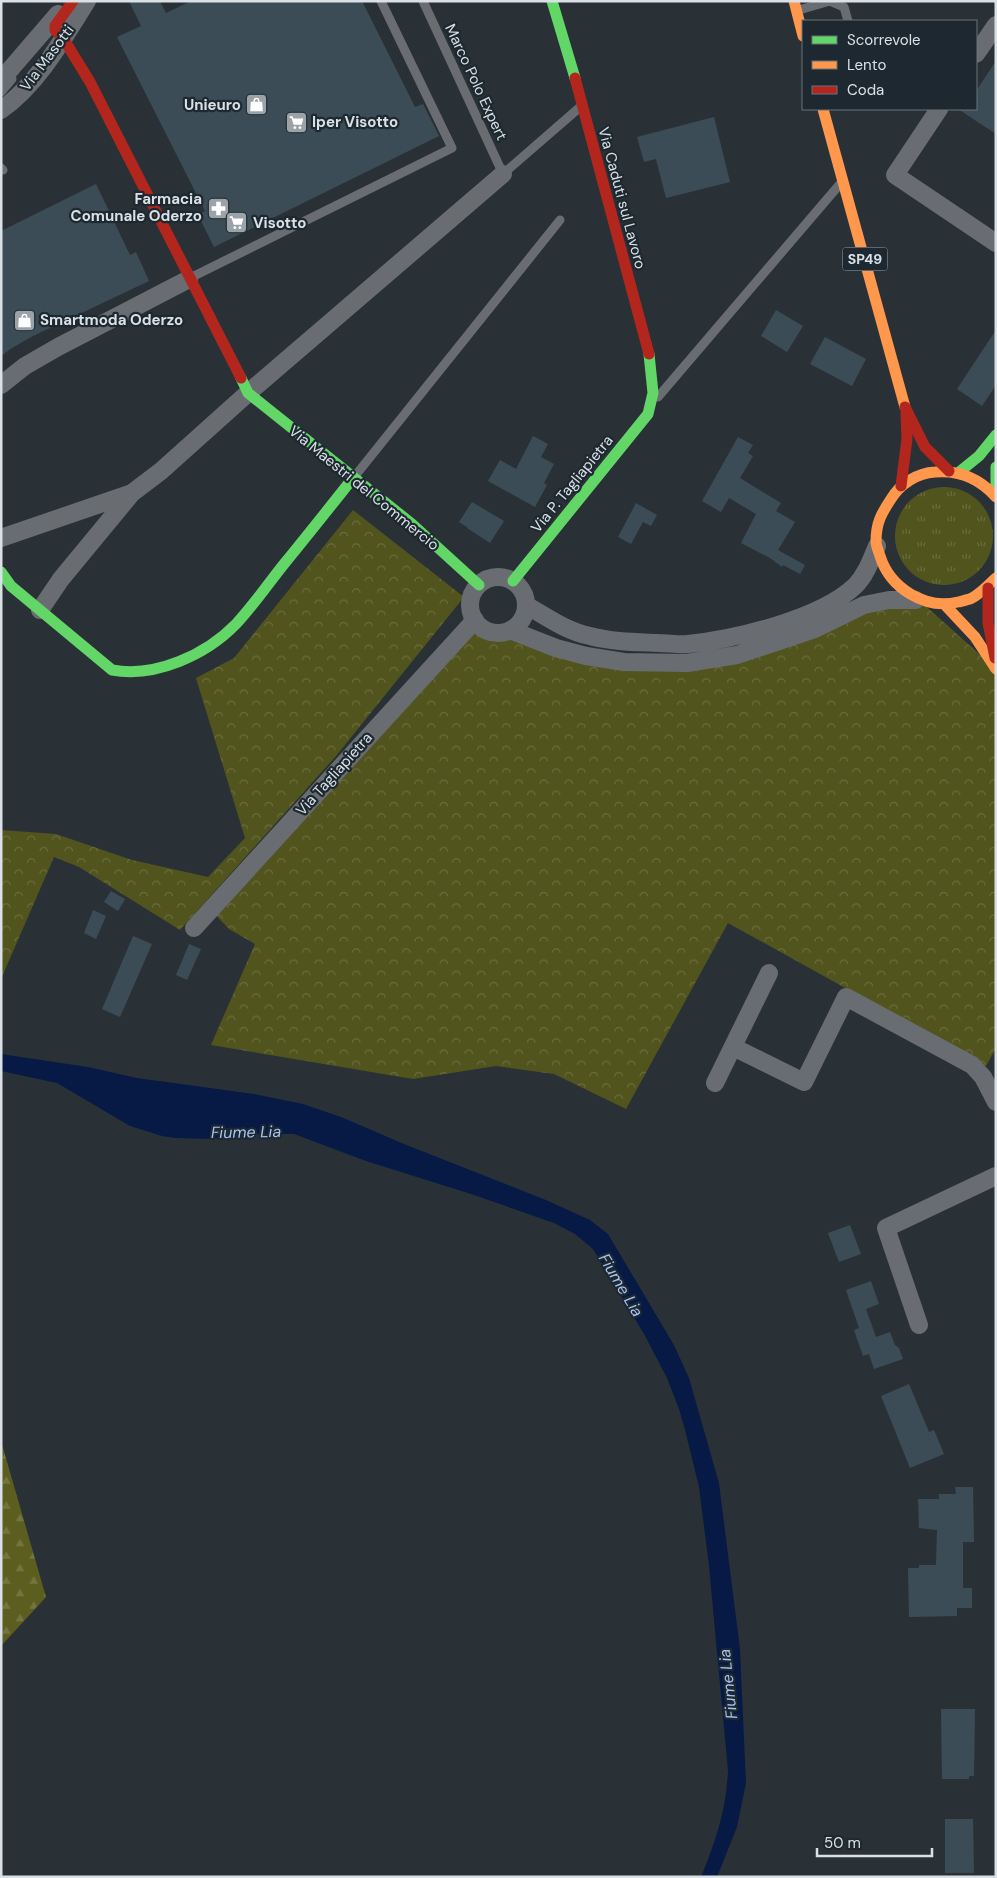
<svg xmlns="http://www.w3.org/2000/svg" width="997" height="1878" font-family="'DM Sans',sans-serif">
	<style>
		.grass { fill: url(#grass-tufts) }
		.forest { fill: url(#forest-firs) }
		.park { fill: url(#park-crowns) }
		.water { fill: #071a45 }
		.building { fill: #3c4c56 }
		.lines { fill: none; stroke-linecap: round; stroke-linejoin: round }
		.lane { stroke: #696d72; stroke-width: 9 }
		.street { stroke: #696d72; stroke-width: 18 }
		.fast { stroke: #63d668; stroke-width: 11 }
		.slow { stroke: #ff974d; stroke-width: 11 }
		.jam { stroke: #b3261e; stroke-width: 11 }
		.labels { text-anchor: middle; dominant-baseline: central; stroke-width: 4.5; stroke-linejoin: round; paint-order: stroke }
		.shield { fill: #1d2830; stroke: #a1a9af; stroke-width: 1 }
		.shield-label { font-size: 14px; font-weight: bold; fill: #d9e0e6 }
		.street-label { font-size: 15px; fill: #d9e0e6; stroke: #1d2830 }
		.poi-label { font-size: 15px; font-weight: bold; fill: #d9e0e6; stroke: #1d2830; text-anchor: start }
		.water-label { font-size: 16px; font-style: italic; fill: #a8c2f2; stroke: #1d2830 }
	</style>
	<defs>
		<pattern id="grass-tufts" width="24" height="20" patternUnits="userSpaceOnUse" patternTransform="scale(1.25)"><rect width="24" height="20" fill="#52541d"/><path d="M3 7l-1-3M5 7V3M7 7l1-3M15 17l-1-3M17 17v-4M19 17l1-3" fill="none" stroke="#6a6c3e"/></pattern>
		<pattern id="forest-firs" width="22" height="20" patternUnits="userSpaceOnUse" patternTransform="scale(1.25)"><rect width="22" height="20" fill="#5c5e20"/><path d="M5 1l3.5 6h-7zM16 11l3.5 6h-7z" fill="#737540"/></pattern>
		<pattern id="park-crowns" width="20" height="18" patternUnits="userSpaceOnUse" patternTransform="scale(1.25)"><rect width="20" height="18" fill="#52541d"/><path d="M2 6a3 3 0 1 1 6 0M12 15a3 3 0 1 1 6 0" fill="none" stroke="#6a6c3e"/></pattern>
	</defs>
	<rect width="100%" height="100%" fill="#2a3136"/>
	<path class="grass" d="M895 536a49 49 0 1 1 98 0a49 49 0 1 1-98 0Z"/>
	<path class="forest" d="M1,1441L46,1597L1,1646Z"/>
	<path class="park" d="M353,510L464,597L336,756L180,930L79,867L54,857L1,979V830L56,834L132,860L208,877L245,838L196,678L234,658Z
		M919,600L996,669V1048L986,1066L728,923L626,1109L554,1074L496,1066L413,1079L211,1045L255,944L229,929L211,910L477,623L488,631L502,632L556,648L687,663L864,605Z"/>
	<path class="water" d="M1,1054L88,1067L137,1078L254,1094L303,1104L341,1117L404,1144L546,1200L590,1220L608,1234L674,1345L689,1378L719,1483L740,1649L746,1783L737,1827L717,1877H701C716,1840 726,1811 728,1771L709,1566L699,1487L685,1430L679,1409L667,1378L644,1334L593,1249L575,1234L554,1223L474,1195L366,1161L294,1134H250L211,1139L175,1138L162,1136L130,1126L57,1083L1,1071Z"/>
	<path class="building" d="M129,1H160L166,13L191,1H362L415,107L423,104L439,136L214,247L198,215L205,211L117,37L141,26Z
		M996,61V134L958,109H976V91Z
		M714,117L730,182L666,198L656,159L644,162L637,137Z
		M96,184L130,255L136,252L149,281L33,336L12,348L1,356V231Z
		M776,310L803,326L787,352L761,336Z
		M996,330V385L982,406L957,389Z
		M825,337L866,359L852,386L810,364Z
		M533,436L548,444L541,457L554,464L544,483L547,485L535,507L488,481L500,460L516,469Z
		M738,437L753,445L748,453L753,456L740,478L781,503L776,511L795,522L778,550L805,565L800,574L783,565L782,567L770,558L741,543L756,514L729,498L721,512L702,501Z
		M472,502L504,521L490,543L467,528V527L459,522Z
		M636,503L657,515L651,526L643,522L631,544L618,537Z
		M111,891L125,899L118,911L104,902Z
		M93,910L106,916L96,939L84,933Z
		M133,936L152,944L120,1017L102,1009Z
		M189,944L201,949L187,980L176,975Z
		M850,1225L861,1254L839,1262L828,1233Z
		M871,1281L879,1304L866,1309L876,1337L890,1332L895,1345L899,1348L903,1359L874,1369L869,1354L863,1356L854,1330L859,1328L846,1290Z
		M909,1384L929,1432L934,1430L944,1454L910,1468L881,1396Z
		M955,1487H973L974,1542H963V1588H972V1608H957V1616L909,1617L908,1568H919V1565H936L937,1530L919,1528L918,1499H939V1494H956Z
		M941,1709H975L974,1776H969V1779H942Z
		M945,1819H973L974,1873H945Z"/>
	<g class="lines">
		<path class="lane" d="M423,1L503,174L579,108
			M830,1L844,7L848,21
			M799,10L830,1
			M1,92L12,79
			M1,168L3,170
			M192,277L452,148L381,1
			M658,397L840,184
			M355,476L560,220"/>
		<path class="street" d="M976,54L996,25
			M1,80L58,14
			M939,109L895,175L996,243
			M1,110C38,84 63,39 87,1
			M1,385L25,366L58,347L189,279
			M1,538L132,493
			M470 605a28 28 0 1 1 56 0a28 28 0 1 1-56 0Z
			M526,605C547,617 566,631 590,636C613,642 635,642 658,643C668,643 679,645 688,644C736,639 820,619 855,586C866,575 871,560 877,546
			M40,610L61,579L132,493L161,471L248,393L503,174
			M510,630L556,648L586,656L624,662L687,663L737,655L815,629L864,605L889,600H916
			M194,928L475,620
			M733,1047L804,1082L846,997L972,1065L983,1077L996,1102
			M715,1083L769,973
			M919,1325L886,1228L996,1176"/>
		<path class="fast" d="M552,1L575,78
			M241,378L248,393L412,524L479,585
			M996,467V488
			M958,473L979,456L996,435
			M1,572L11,586L112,670C155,678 206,655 236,624C253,606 268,584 284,564C307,536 330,507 353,478
			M513,581L648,414L653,393L649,354"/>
		<path class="slow" d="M794,1L803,36
			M823,109L905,407
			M996,497C980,479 959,470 935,472C917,473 900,484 891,499C881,514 876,523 876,542C876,546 879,552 880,556C890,588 925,610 958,602C962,601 968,600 972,598C981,593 989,584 996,578
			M945,605L975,637L996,669"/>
		<path class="jam" d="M73,1L55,26V30L63,38L90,82L241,378
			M575,78L649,354
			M905,407L925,447L949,471
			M901,486L907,439L906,414
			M988,588V623L995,658"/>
	</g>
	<defs>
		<symbol id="shop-square" viewBox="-11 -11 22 22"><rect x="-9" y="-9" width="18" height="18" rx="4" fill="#9ca3a8" stroke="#1d2830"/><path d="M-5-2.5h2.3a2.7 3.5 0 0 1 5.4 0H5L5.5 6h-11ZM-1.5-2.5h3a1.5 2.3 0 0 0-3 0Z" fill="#fff"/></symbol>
		<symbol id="supermarket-square" viewBox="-11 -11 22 22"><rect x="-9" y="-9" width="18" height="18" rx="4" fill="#9ca3a8" stroke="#1d2830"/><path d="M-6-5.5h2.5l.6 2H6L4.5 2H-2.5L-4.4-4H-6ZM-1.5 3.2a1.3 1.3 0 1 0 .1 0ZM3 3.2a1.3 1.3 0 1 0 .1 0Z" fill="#fff"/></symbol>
		<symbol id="pharmacy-square" viewBox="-11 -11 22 22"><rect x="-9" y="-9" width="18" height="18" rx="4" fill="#9ca3a8" stroke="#1d2830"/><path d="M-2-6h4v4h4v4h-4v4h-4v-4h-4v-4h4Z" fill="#fff"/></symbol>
	</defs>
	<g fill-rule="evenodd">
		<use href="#shop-square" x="244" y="92" width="25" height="25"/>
		<use href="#supermarket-square" x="284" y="110" width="25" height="25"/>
		<use href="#pharmacy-square" x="206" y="196" width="25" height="25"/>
		<use href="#supermarket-square" x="224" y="210" width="25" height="25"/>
		<use href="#shop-square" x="12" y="308" width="25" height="25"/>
	</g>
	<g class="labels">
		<rect class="shield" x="842.5" y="247.5" width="45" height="23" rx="4"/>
		<g class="shield-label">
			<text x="865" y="259">SP49</text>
		</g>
		<g class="street-label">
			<text transform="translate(47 58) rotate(-53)">Via Masotti</text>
			<text transform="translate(476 82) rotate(65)">Marco Polo Expert</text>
			<text transform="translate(622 198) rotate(75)">Via Caduti sul Lavoro</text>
			<text transform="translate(572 484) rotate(-51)">Via P. Tagliapietra</text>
			<text transform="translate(364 488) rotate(39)">Via Maestri del Commercio</text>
			<text transform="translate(334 774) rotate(-48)">Via Tagliapietra</text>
		</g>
		<g class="poi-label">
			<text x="241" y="105" text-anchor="end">Unieuro</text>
			<text x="312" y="122">Iper Visotto</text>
			<text x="202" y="199" text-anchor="end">Farmacia<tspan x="202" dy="17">Comunale Oderzo</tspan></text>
			<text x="253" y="223">Visotto</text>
			<text x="40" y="320">Smartmoda Oderzo</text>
		</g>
		<g class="water-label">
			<text transform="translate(246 1132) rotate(-1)">Fiume Lia</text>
			<text transform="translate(621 1285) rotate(59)">Fiume Lia</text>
			<text transform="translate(728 1684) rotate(-96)">Fiume Lia</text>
		</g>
	</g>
	<rect width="997" height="1878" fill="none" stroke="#d9e0e6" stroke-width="5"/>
	<rect x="802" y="20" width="175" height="90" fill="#1d2830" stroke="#687279"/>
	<rect x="812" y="36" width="25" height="8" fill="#63d668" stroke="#687279"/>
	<text x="847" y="45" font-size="15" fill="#d9e0e6">Scorrevole</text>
	<rect x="812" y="61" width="25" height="8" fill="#ff974d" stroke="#687279"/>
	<text x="847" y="70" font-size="15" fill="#d9e0e6">Lento</text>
	<rect x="812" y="86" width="25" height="8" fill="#b3261e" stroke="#687279"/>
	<text x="847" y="95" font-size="15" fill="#d9e0e6">Coda</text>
	<path d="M817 1848v8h115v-8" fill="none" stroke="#d9e0e6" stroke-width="2.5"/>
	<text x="824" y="1848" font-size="15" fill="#d9e0e6" stroke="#1d2830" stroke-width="4" paint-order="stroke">50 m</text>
</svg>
